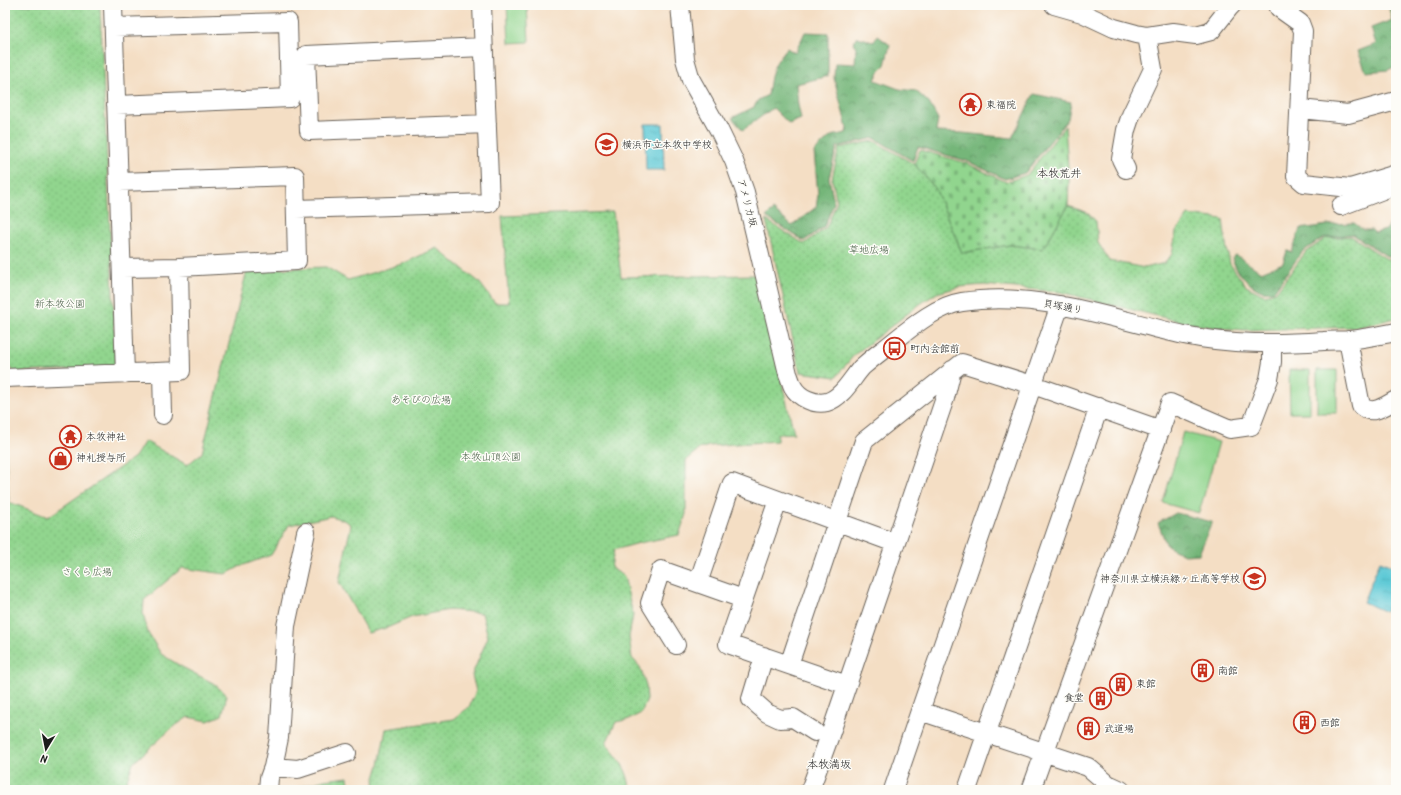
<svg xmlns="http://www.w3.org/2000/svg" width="1401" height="795" font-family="Kalam,'Klee One',sans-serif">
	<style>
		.grass { fill: #91d58e; stroke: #567855 }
		.forest { fill: url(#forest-crowns); stroke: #48694a }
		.cemetery { fill: url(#cemetery-stones); stroke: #567855 }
		.park { fill: url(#park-dots); stroke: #567855 }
		.water { fill: url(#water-ripples); stroke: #3c7279 }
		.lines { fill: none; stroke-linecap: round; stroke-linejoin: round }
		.minor-casing { stroke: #686057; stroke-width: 20 }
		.minor { stroke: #fff; stroke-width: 18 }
		.labels { text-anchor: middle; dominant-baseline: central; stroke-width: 3; stroke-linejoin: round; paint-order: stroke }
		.poi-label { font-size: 10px; fill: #1c1c1c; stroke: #fdfcf7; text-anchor: start }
		.street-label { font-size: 10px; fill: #1c1c1c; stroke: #fdfcf7 }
		.park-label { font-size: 10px; fill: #455d44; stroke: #fdfcf7 }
		.neighbourhood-label { font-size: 11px; fill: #1c1c1c; stroke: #fdfcf7 }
	</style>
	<defs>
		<pattern id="forest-crowns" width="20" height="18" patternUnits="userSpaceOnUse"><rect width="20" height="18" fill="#74b679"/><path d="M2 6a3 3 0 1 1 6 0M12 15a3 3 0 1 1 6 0" fill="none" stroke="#5e9362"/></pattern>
		<pattern id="cemetery-stones" width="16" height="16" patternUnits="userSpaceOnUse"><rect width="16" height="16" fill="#91d58e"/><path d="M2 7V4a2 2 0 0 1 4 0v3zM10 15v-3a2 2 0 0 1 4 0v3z" fill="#7cb67a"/></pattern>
		<pattern id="park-dots" width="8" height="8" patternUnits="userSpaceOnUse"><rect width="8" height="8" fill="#91d58e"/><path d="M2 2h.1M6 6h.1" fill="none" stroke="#7cb67a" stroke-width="1.8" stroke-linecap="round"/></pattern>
		<pattern id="water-ripples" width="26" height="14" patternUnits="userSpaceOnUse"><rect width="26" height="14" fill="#5dc9d6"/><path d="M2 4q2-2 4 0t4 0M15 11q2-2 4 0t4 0" fill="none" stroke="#50acb7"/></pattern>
	</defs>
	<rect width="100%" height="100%" fill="#fdfcf7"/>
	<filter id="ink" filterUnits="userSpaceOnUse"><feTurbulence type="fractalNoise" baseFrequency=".025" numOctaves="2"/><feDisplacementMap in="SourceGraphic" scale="8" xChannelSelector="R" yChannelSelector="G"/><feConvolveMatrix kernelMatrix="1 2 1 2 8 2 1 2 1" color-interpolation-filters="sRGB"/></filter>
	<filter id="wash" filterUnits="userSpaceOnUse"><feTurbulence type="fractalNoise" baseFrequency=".012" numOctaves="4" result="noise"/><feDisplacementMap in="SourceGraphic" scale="16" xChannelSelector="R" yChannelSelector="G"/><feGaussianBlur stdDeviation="0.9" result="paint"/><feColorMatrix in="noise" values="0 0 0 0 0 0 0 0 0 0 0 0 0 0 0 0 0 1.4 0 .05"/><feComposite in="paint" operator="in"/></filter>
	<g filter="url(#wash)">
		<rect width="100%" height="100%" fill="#f4dec4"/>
		<path class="grass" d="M507,5H527L529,42L509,43Z
			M1289,370H1310V413H1290Z
			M1317,370H1337V413H1317Z
			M1183,432L1219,442L1199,513L1163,503Z"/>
		<path class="forest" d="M1388,5H1396V66L1388,70L1366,72L1358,51L1376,44L1371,28L1392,20Z
			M805,32L828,33V76L796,84L798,105L801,119L789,124L773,108L743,130L732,118L754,107L758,100L768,95C772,71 771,67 787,48L795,53Z
			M877,35L890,45L885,65L880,70L875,80L899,89L916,91L929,103L938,119L936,132L962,133L1012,138L1034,94L1071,102L1068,119L1025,173L1005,179L967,161L918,147L913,161L874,138L837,147L829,178L834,203L824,227L804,241L766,217L773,210L792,226L816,207L818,195L814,152L831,136L846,133L847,128L834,78L835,63L855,64L856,47L853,43L858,37L874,42Z
			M1396,222V262L1352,234L1323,238L1302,252L1274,291C1270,291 1265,292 1262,291C1250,287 1232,269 1233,257L1236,255L1261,272L1283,263L1287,251L1292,252L1300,229L1335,224L1354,223L1363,230H1372L1375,233L1386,230L1390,224Z
			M1176,513L1212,522L1199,554L1184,555L1167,546L1158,523Z"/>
		<path class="cemetery" d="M1065,126L1069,181L1068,206L1043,249L1010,245L962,253L935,188L914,164L920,150L966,163L1006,182L1027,175Z"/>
		<path class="park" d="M5,5H100L116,363L111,368L15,372L8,366L5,274Z
			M874,141L914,164L935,188L962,253L1010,245L1043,249L1068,206L1086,212L1096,221L1098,243L1110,261L1145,268L1165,263L1172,254L1176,232L1188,215L1223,219L1226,244L1230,264L1246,286L1264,295L1276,292L1305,253L1326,238L1351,236L1396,265V318L1359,327L1244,330L1211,327L1182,322L1060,292L984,285L959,287L937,293L920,304L854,355L836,377L800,372L766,220L804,244L826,228L837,202L832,179L839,148Z
			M613,212L621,277L756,275L794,433L777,434V441L709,446L699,449L686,460V514L679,535L639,543L614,550L611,568L624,576L633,615L629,637L632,658L640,667L646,685L647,700L641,713L630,719L616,722L606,743C618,758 629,770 630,790H381L374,785L375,778L379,765L386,729L454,719L469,707L476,691L472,675L488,637L482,613L449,610L412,617L389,627L368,633L339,582L351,525L346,521L331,516L289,525L271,555L241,566L226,574L182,568L144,600L143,614L148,633L161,654L182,667L213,683L227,695L222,715L208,721L188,717L172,728L133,763L123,790H5V444L9,502L48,517L135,457L145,441L187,465L202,453L247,270L326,267L348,280L402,264L437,248L479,282L495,303H509L502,216Z
			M348,777L349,784L336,790H290L324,780Z"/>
		<path class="water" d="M645,124H663L664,170H646Z
			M1380,561L1396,567V588L1386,612L1363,602Z"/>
	</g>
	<g filter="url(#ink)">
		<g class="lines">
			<defs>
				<path id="minor" d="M113,5L125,374
					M680,5L685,59L691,80L719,130L734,161L745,192L788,374C790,378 791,383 793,387C799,398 815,405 827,402C843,397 852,378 862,367C869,361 876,355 883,350C905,333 934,306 962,302C1037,290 1112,319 1184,335C1231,345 1277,344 1324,341C1332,340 1341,341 1350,340C1366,338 1381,335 1396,332
					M1054,5L1082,13L1114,28L1136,34L1147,36L1173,32L1196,35L1211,31L1229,8L1232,5
					M1278,5L1279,8L1300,23L1303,31L1296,176L1304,183L1350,188L1396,174
					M114,27L288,22L290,98L116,105
					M483,47L306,55L309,131L487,124
					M1300,109L1348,114L1396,101
					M1126,169L1121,159L1126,130L1131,115L1153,69L1147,36
					M1341,206L1388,188
					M296,209L490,203L482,5
					M122,268L179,267
					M1060,305L920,711L1088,767L1108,784L1121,790
					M1348,340L1361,406C1373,416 1384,406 1396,400
					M162,372L163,415
					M5,378L181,371L179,267L297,261L295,176L119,182
					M778,500L728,644L847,685
					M698,583L732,483L895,543
					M676,645L650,603L661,570L743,599
					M764,656L751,699L767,713L780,719L793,718L815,732
					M789,665L864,441L962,363L1042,388L1161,430
					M273,767L298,769L347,753
					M268,790L269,778L273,767L279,738L286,626L306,532
					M810,790L830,735L945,398L952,370
					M893,790L920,711
					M967,790L1099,407
					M1031,790L1170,403L1230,429L1251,426L1269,379L1272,362V344"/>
			</defs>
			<use href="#minor" class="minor-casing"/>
			<use href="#minor" class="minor"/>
		</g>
	</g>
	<defs>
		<symbol id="temple-ring" viewBox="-11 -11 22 22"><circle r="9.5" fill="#fdfcf7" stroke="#c8321e" stroke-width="1.5"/><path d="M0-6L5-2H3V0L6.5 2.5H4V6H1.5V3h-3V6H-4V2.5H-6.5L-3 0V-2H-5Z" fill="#c8321e"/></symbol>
		<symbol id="school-ring" viewBox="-11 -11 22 22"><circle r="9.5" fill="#fdfcf7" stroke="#c8321e" stroke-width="1.5"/><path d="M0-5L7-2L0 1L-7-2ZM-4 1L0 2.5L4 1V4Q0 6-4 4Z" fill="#c8321e"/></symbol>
		<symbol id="bus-ring" viewBox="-11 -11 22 22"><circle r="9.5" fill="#fdfcf7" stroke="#c8321e" stroke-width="1.5"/><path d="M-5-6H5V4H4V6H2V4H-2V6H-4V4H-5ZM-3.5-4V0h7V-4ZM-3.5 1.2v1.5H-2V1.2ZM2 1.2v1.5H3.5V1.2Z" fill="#c8321e"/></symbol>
		<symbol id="shop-ring" viewBox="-11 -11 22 22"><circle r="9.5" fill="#fdfcf7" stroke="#c8321e" stroke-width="1.5"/><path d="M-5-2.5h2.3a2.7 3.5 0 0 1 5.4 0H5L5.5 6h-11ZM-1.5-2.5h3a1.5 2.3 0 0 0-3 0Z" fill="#c8321e"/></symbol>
		<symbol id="building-ring" viewBox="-11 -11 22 22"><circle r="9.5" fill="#fdfcf7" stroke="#c8321e" stroke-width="1.5"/><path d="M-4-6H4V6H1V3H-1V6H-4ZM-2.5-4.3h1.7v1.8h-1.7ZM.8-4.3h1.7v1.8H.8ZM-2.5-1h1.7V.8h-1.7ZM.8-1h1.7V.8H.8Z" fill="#c8321e"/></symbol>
	</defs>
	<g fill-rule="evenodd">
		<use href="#temple-ring" x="958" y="92" width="25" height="25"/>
		<use href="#school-ring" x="594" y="132" width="25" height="25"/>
		<use href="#bus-ring" x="882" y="336" width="25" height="25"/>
		<use href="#temple-ring" x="58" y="424" width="25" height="25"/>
		<use href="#shop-ring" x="48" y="446" width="25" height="25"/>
		<use href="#school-ring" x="1242" y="566" width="25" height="25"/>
		<use href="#building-ring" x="1190" y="658" width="25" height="25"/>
		<use href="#building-ring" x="1108" y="672" width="25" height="25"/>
		<use href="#building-ring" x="1088" y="686" width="25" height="25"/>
		<use href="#building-ring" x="1292" y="710" width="25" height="25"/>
		<use href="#building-ring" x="1076" y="716" width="25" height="25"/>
	</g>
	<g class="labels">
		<g class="poi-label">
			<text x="986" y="105">東福院</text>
			<text x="622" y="145">横浜市立本牧中学校</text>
			<text x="910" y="349">町内会館前</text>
			<text x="86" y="437">本牧神社</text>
			<text x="76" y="458">神札授与所</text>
			<text x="1240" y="579" text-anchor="end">神奈川県立横浜緑ヶ丘高等学校</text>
			<text x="1218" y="671">南館</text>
			<text x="1136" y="684">東館</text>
			<text x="1084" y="698" text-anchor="end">食堂</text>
			<text x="1320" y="723">西館</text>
			<text x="1104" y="729">武道場</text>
		</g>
		<g class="street-label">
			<text transform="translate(747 203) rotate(75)">アメリカ坂</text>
			<text transform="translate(1063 307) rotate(11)">貝塚通り</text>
		</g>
		<g class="park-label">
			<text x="869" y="250">草地広場</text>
			<text x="60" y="304">新本牧公園</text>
			<text x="421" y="400">あそびの広場</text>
			<text x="491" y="457">本牧山頂公園</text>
			<text x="87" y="572">さくら広場</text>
		</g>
		<g class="neighbourhood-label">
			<text x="1059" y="174">本牧荒井</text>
			<text x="829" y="765">本牧満坂</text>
		</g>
	</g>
	<rect width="1401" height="795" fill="none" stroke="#fdfcf7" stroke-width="20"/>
	<g transform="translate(46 749) rotate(190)" stroke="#fdfcf7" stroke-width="3" paint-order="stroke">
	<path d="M0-3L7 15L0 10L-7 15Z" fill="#1c1c1c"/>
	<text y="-6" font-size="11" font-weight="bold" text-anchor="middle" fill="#1c1c1c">N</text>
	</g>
</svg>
